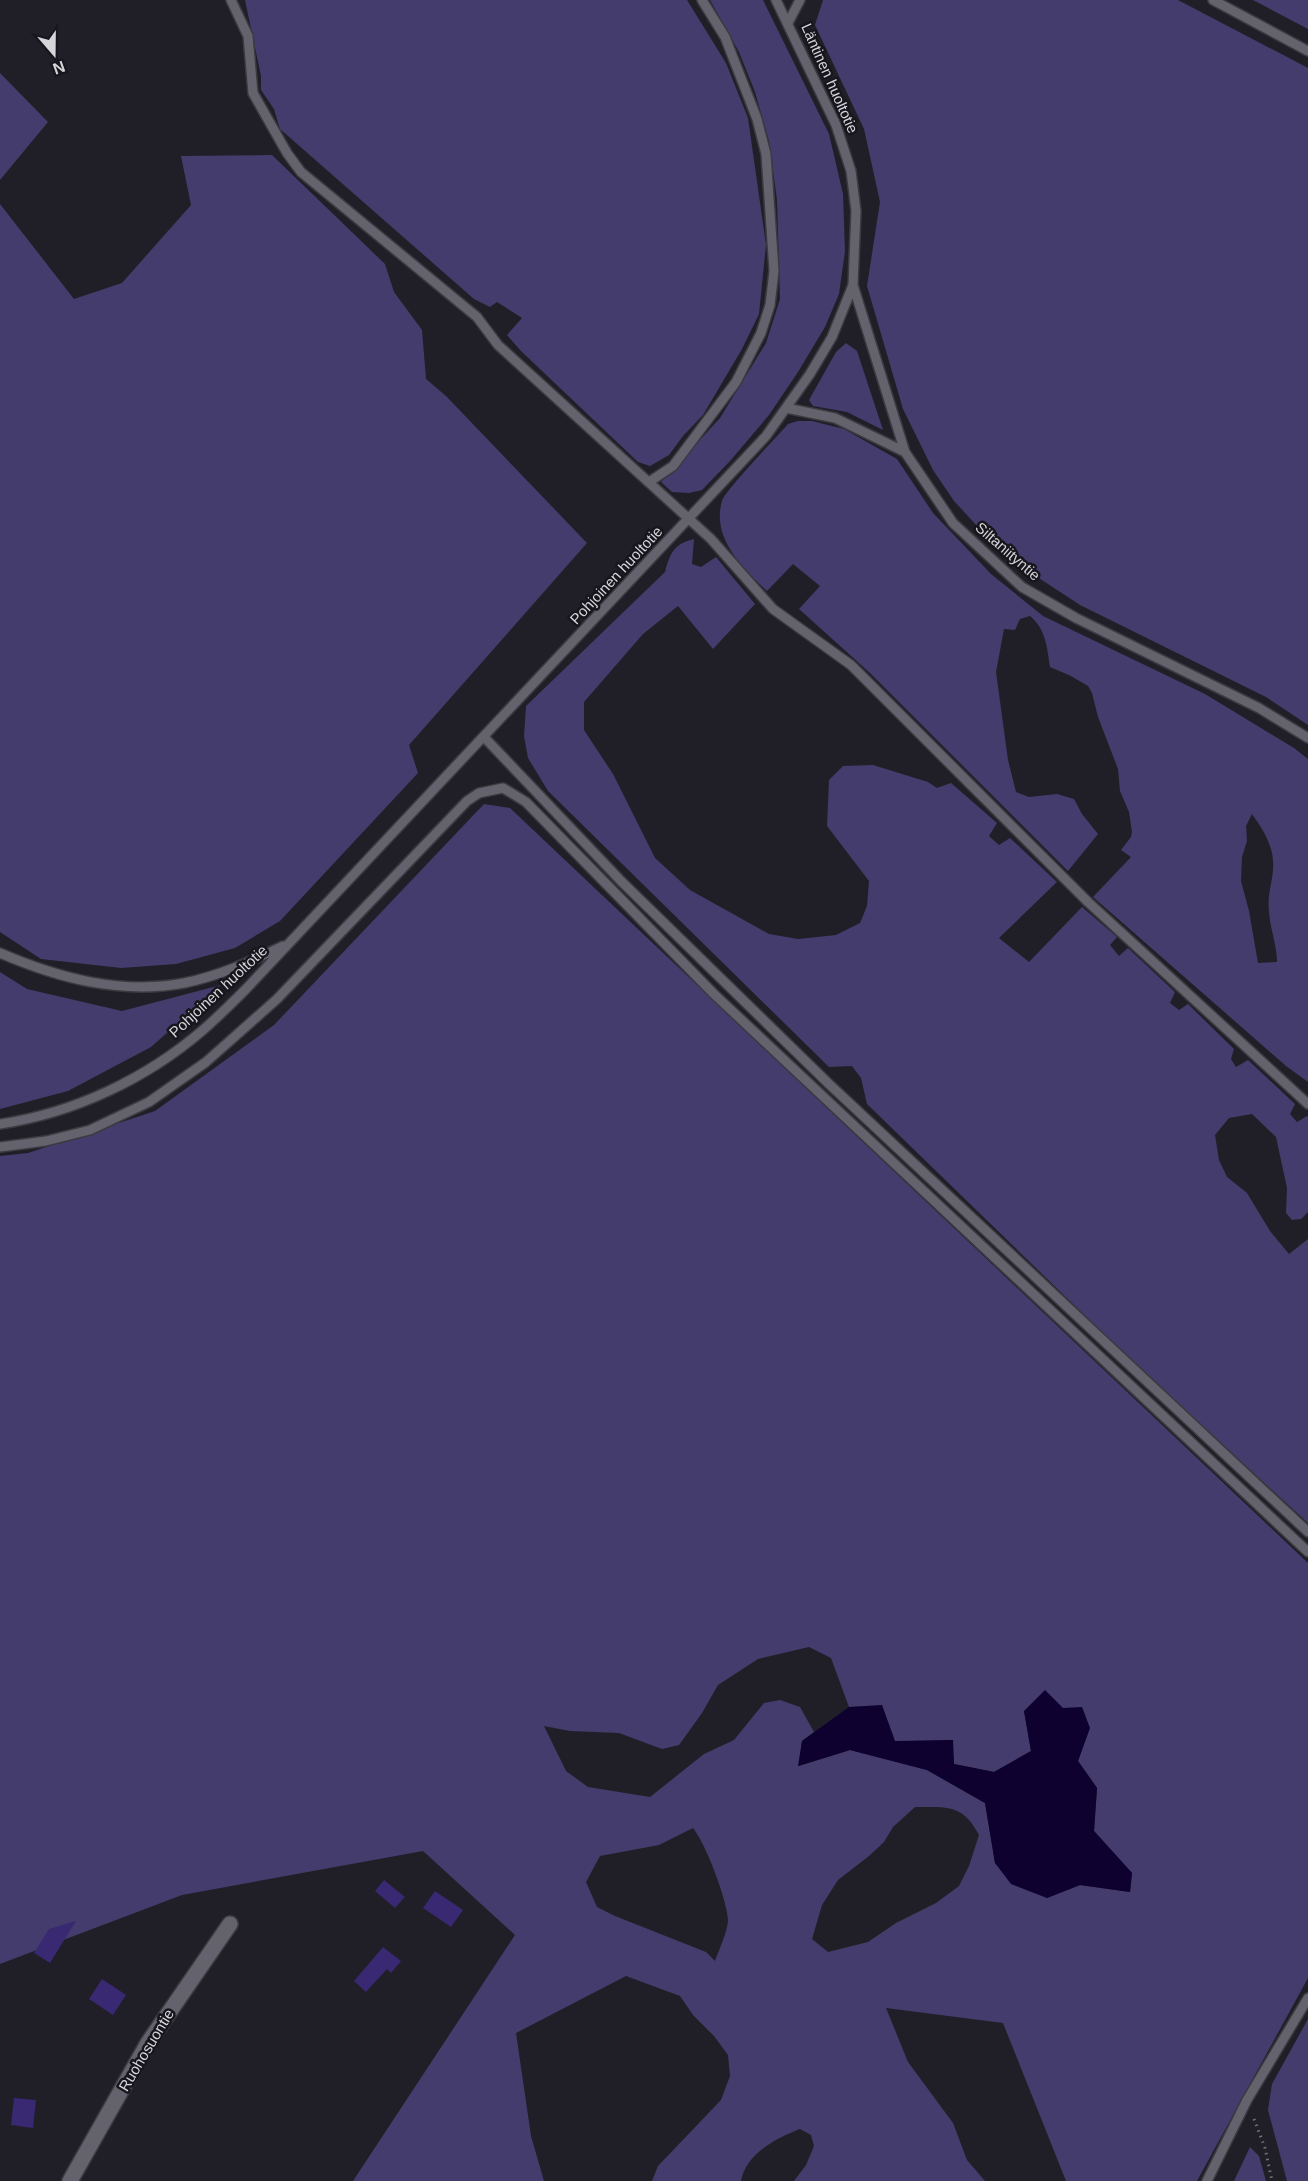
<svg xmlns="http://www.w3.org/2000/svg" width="1308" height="2181" font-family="Arial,sans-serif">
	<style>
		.green { fill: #443c6c; fill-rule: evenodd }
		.water { fill: #0e002f }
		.building { fill: #392872 }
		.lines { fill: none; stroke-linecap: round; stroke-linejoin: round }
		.service-casing { stroke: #3b3a40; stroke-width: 12 }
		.minor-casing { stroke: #3b3a40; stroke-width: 18 }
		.path { stroke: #727178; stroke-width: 3; stroke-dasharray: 1.5 4.5; stroke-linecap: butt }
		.service { stroke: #64636d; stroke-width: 9 }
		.minor { stroke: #64636d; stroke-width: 15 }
		.labels { text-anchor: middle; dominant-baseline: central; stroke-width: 5; stroke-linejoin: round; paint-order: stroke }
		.street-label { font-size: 15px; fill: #d6d5da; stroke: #17161d }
	</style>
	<rect width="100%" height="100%" fill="#201f27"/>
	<path class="green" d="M245,0H687L726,63L748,118L766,245L759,314L742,349L703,415L683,436L669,455L650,466L638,462L521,351L507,335L522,318L497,302L490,307L474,299L280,129L274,109L261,90V76Z
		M710,0H763L829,134L843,194L845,251L839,294L825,327L798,372L769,415L730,461L702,490L689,493L672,492L661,482L720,418L766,343L780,299L777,200L769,141L755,92L739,52Z
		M823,0H1178L1308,68V725L1266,697L1080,605L1004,555L954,501L933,470L903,409L867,286L880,202L864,129L815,25Z
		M1253,0H1308V29Z
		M0,73L48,122L0,180Z
		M272,155L385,264L394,292L422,330L426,379L446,396L587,543L409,745L418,773L280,921L235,948L176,964L121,968L41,959L0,932V204L74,299L122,283L191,205L181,156Z
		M846,343L857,351L883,430L847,412L813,406L809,400L836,352Z
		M798,421H812L844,429L897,459L933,513L991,574L1043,616L1205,694L1294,748L1308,759V1082L1286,1066L1093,897L1131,857L1121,850L1131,837L1132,832L1129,812L1120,791L1118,769L1098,717L1092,693L1088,686L1071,676L1050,667C1047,648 1046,629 1030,616L1020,619L1015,630L1004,629L996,672L1008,760L1016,792L1029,797L1057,794L1074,799L1082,814L1098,834L1068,871L870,673L799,609L820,586L793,564L767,591C743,569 711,538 722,501C725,490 777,437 788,424ZM1252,814C1264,831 1275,848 1273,870C1272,884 1267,896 1269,911C1270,929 1277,945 1277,962L1258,963L1249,911L1241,881L1242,857L1247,841L1246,826Z
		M694,539L692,564L701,567L716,557L755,604L713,649L678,606L643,634L584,702V730L613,774L655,858L690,890L769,934L798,939L836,935L860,923L867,906L869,881L827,826L829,780L843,766L873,765L928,782L937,788L951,783L997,823L989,836L999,845L1010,838L1057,882L999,938L1029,962L1082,907L1117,937L1110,945L1119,956L1128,948L1175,992L1170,1003L1179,1010L1188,1004L1234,1049L1231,1059L1236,1067L1248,1060L1295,1104L1290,1114L1297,1122L1307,1116L1308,1117V1212L1301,1219L1292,1220L1286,1213L1287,1188L1276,1137L1252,1114L1229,1118L1215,1135L1219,1160L1227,1177L1247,1193L1270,1231L1289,1254L1308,1239V1523L1140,1369L867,1104L861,1078L852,1066L829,1067L548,791L528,758L524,736L526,706L665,572C670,553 674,544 694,539Z
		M484,804L510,808L1308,1563V1978L1197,2181H1066L1003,2023L886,2008L908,2062L953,2123L967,2160L985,2181H794L806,2165L814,2146L811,2135L800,2129C777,2138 746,2153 741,2181H652L658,2166L721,2100L730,2076L728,2055L714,2036L693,2015L680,1996L626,1976L516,2033L531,2136L544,2181H353L515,1935L423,1851L182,1895L0,1964V1156L28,1153L155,1111L274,1025ZM809,1647L831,1658L849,1707L882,1706L895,1742L952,1740L954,1764L994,1772L1031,1751L1024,1711L1089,1729L1078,1761L1097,1788L1094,1831L1132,1873L1130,1892L1080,1885L1047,1898L995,1863L985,1803L927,1770L850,1750L799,1766L802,1741L814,1732L800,1707L780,1700L764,1703L734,1740L704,1754L650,1797L588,1787L566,1771L544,1726L570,1731L619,1733L662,1749L679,1745L702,1713L718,1685L758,1659ZM915,1807C947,1807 963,1804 979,1835L969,1866L959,1886L936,1903L896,1923L868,1942L828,1952L812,1939L822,1905L838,1880L869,1856L884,1842L893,1827ZM693,1828C706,1844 727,1900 728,1920C728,1930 719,1950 715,1961L706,1952L615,1916L597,1907L586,1882L600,1856L659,1845Z
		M0,972L27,989L122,1011L221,985L151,1047L68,1091L0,1109Z
		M1308,2019V2181H1287L1268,2110L1272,2084Z
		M1250,2147L1259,2156L1266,2181H1234Z"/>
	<path class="water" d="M1045,1690L1063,1708L1082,1707L1090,1728L1078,1761L1097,1788L1094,1831L1132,1873L1130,1892L1080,1885L1047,1898L1011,1884L995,1863L985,1803L927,1770L850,1750L798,1766L802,1741L849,1707L882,1705L895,1741L953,1740L954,1764L994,1772L1031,1751L1024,1711Z"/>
	<path class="building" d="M384,1880L405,1897L395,1908L375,1891Z
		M435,1891L463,1910L451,1927L423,1908Z
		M76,1921L50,1963L34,1953L49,1929Z
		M383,1947L401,1961L391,1973L387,1969L366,1992L354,1981Z
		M102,1979L126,1995L113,2015L89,1999Z
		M14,2098L36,2100L33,2128L11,2125Z"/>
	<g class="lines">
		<defs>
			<path id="service" d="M231,0L248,36L253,93L287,153L301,172L477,317L498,345L711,539L773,609L851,665L1088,902L1308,1104
				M1213,0L1308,51
				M788,23L800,0
				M853,285L905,452L953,523L1022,587L1076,618L1259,708L1308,738
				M786,408L835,418L905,452
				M649,482L673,466L736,382L761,333L770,305L774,271L766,154L757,119L725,37L702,0
				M484,737L621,881L829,1084L1308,1532
				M0,953C58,978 121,995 184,983C219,976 252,961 283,946
				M0,1124C74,1113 146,1079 203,1030C218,1017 232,1003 246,989L766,436L810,374L832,337L853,285L856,211L851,171L836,125L776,0
				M0,1147L46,1141L90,1130L149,1102L206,1062L277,999L467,801L479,793L503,788L526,802L714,994L1308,1552
				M1207,2181L1247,2100L1308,1998"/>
			<path id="minor" d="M70,2181L148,2043L230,1924"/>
		</defs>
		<use href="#service" class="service-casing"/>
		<use href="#minor" class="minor-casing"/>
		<path class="path" d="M1254,2119L1265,2148L1272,2181"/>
		<use href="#service" class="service"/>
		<use href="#minor" class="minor"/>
	</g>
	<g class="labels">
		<g class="street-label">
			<text transform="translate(830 78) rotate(66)">Läntinen huoltotie</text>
			<text transform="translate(1008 551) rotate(41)">Siltaniityntie</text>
			<text transform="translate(616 575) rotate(-47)">Pohjoinen huoltotie</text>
			<text transform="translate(218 991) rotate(-43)">Pohjoinen huoltotie</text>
			<text transform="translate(146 2050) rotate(-59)">Ruohosuontie</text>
		</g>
	</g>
	<g transform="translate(54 54) rotate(160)" stroke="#17161d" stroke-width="4.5" paint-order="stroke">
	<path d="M0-4.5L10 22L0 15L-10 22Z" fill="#d6d5da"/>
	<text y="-9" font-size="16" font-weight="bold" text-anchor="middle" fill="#d6d5da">N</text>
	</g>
</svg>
